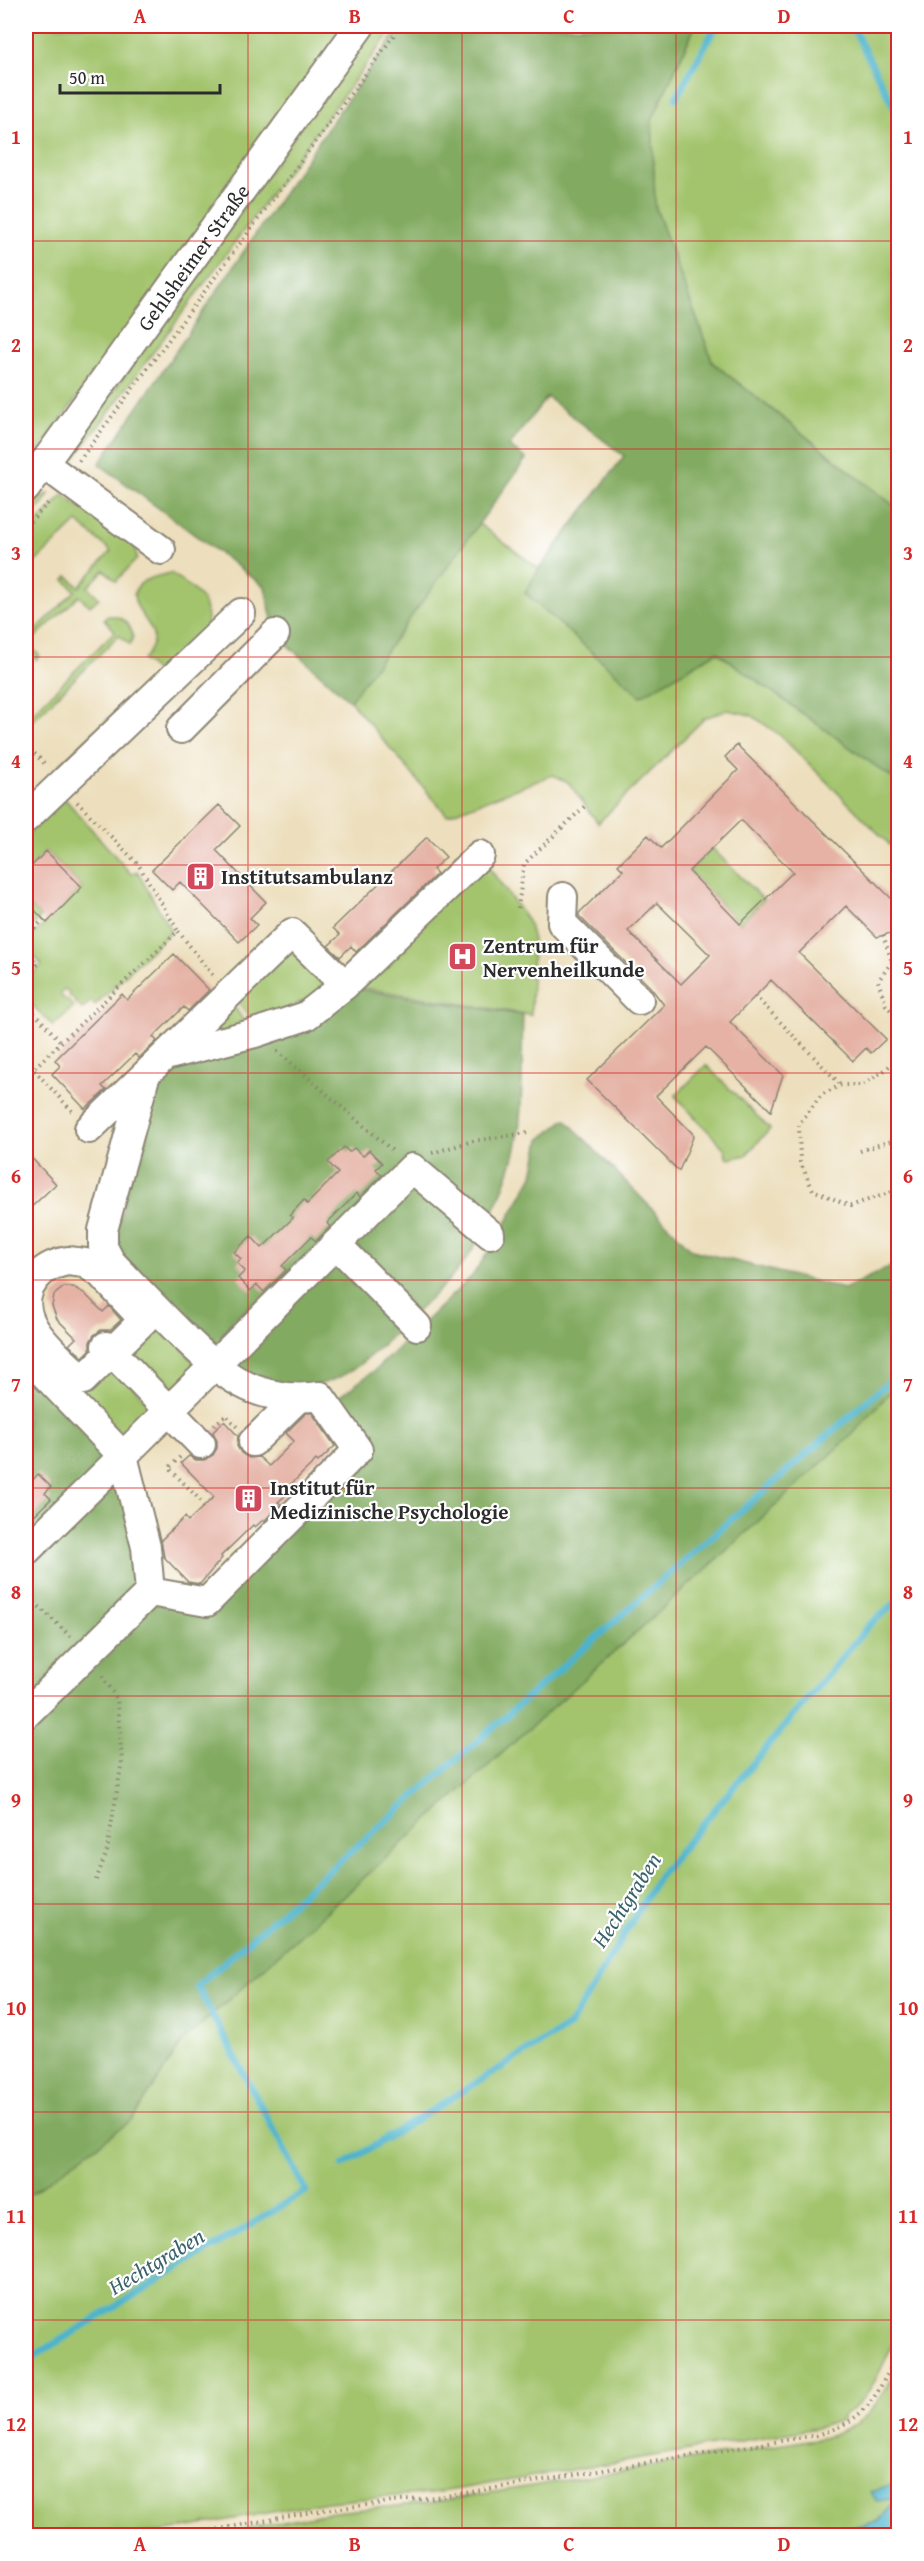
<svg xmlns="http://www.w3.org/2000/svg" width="924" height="2561" font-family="'Gentium Book Plus',serif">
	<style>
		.green { fill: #a3c46d; stroke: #67784c; stroke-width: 1.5 }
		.forest { fill: #82aa60; stroke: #566a46; stroke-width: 1.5 }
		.water { fill: #4db4cb; stroke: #3c707b; stroke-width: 1.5 }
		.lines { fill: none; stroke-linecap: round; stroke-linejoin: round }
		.stream { stroke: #4db4cb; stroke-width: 7 }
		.building { fill: #e5b2a5; fill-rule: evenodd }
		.minor-casing { stroke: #8c8574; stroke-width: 32 }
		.path { stroke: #8c8574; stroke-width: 4; stroke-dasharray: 1.5 4.5; stroke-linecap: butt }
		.minor { stroke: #fff; stroke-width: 28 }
		.grid { fill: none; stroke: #d62828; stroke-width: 1.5; stroke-opacity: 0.55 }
		.labels { text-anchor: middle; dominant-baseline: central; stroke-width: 4.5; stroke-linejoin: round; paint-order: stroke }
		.street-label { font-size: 21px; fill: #2b2b2b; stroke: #fff }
		.poi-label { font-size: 21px; font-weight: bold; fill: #2b2b2b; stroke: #fff; text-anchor: start }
		.water-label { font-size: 22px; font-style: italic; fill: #39626b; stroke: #fff }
		.neatline { fill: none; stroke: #d62828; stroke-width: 2 }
		.grid-label { font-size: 20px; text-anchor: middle; font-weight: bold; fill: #d62828 }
	</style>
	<rect width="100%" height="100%" fill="#fff"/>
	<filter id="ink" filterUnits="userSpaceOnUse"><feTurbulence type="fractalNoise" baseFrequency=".0167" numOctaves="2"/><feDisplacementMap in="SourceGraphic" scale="12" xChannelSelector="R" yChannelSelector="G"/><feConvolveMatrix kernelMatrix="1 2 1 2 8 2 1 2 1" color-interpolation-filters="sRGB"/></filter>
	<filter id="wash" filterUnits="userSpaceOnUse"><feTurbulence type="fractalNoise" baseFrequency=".008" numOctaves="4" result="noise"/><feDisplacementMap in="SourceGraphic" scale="24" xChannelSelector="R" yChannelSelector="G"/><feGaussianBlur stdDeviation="1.35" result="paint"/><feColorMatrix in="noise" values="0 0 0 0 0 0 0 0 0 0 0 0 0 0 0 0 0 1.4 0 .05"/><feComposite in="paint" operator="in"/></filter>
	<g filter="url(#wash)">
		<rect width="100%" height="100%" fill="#eddfbd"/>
		<path class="green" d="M26,26H347L26,468Z
			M372,26H395L75,458L74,447Z
			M695,26H898V509L713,363L655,206L652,120Z
			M49,494L43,504L26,519V507L35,499Z
			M63,495L135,545L137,559L116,581L104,570L88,587L99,598L90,606L79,596L28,644L40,656L36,660L26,649V640L75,591L65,580L68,576L79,587L111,551L77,522L26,571V535Z
			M478,523L539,569L525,593L717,652L898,782V843L893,848L781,736L751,715L727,710L705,718L598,823L568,782L553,775L447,815L350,701Z
			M171,573C195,591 211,597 206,630L62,777L55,769L157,672L143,660C164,633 148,628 137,606C125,582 155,576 171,573Z
			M108,616C122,615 131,624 133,637L130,645L119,635L26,727V719L115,631L104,619Z
			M65,799L131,874L137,871L171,931L95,1005L91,1001L82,1009L69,995L68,991L64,989L61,992V996L74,1006L53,1026L26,999V979L42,965L26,947V942L82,887L46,851L26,872V836Z
			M712,848L764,900L740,924L689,871Z
			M480,855L528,921L533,940L531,1015L345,985Z
			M26,901L41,917L26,932Z
			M290,949L327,988L256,1027L236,999Z
			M232,1003L249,1029L187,1045Z
			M706,1065L770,1129L746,1155L729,1159L726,1157L725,1149L675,1096Z
			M156,1317L195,1364L192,1371L171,1392L127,1346Z
			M108,1362L155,1409C149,1415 142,1425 134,1429C114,1440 91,1406 78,1392Z
			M898,1379V2332C885,2359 871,2402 842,2416V2420L817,2428L441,2492L328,2502L161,2532L132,2535H26V2190L188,2031Z
			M898,2365V2482L871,2492L877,2501L898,2498L878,2522L824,2535L745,2536L713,2532L702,2536H212L334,2512L429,2503L827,2437C872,2422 877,2404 898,2365Z"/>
		<path class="forest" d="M401,26H695L652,120L655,206L713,363L898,509V782L717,652L641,696L525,593L539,569L624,456L547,397L509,446L526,459L350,701L275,634L265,587L99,464L340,110Z
			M350,988L523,1015C521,1059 525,1119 513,1160C502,1196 486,1232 464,1262C448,1284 426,1302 407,1321C381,1345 356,1376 320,1384C295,1389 267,1382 245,1372C221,1360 201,1337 183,1318C160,1295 136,1271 113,1247L155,1078L173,1060Z
			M565,1119L692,1250L844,1289L898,1263V1383L853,1434L702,1573L183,2041L132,2120L26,2197V1370L117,1466L145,1602L202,1612L370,1457L332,1402L375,1370L472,1276L496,1241L533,1175L540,1140Z"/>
		<path class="water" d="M898,2482V2535H824L878,2522L898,2498L877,2501L870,2492Z"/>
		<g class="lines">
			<path class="stream" d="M852,26L898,115
				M676,98L716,26
				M343,2165L570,2025L659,1876L870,1624L898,1601
				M26,2361L306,2191L197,1986L898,1374"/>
		</g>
		<g id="blocks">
			<path class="building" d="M737,745L898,905V931L877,937L846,906L799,953L886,1039L871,1053L866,1048L853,1061L771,980L730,1022L783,1075L771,1111L706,1047L656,1096L694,1135L679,1171L587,1080L664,1005L651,988L579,916V913L623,870L618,865L648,835L661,848L738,770L725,757ZM741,820L793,872L740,924L689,871ZM657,903L710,955L681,984L628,931Z
				M219,805L240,826L216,850L266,902L250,918L257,925L239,942L180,882L172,890L152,870Z
				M427,837L446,857L433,869L437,874L356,952L351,946L340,957L328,946L340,935L333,928Z
				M46,851L82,887L47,923L26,901V872Z
				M174,954L209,990L188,1011L184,1007L153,1037L157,1041L139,1058L135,1054L102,1086L106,1090L85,1109L52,1074L60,1066L55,1060L122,994L127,1000Z
				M344,1147L349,1152L354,1148L363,1156L369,1150L382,1163L376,1169L382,1175L360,1197L357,1193L327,1223L330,1227L316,1241L311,1237L282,1266L286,1270L264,1292L257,1285L250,1291L238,1278L245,1271L237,1263L241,1259L234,1252L251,1236L262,1248L293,1218L290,1215L304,1200L307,1204L338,1173L328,1162Z
				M26,1152L56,1184L26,1212Z
				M64,1287H73L84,1293L103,1312L109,1306L121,1320L110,1330H101L94,1335L90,1342V1350L83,1357L69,1345L76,1338L57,1319L52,1306L54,1295Z
				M306,1413H312L335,1446L318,1462L316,1460L282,1493L285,1496L278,1502L281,1504L264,1521L263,1520L255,1527L253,1525L221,1556L222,1558L200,1584L188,1582L164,1557L161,1540L185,1517L188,1521L214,1497L181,1463L189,1456L196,1460H204L213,1455L217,1448V1441L213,1432L224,1421L238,1436L237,1446L241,1453L249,1458L259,1457L269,1466L294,1441L286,1433Z
				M38,1474L51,1487L45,1493L51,1499L26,1523V1475L32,1481Z"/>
		</g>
	</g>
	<g filter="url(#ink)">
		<use href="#blocks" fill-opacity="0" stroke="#8c8574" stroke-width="1.5"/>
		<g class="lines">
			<defs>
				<g id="minor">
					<path d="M44,464L161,550"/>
					<path id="s1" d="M26,488L360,26"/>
					<path d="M181,729L275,634"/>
					<path d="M26,818L241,613"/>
					<path d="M563,897L562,923L639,1000"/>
					<path d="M169,1055L255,1033L306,1016L345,985"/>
					<path d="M145,1077L103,1230V1247L111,1262C133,1285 154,1307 176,1329C221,1373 253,1405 320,1396L358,1450L207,1602L150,1592"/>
					<path d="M89,1129L292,933L345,985L480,855"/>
					<path d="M68,1261L85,1263L100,1273L144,1320L83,1380C60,1357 7,1319 33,1282C42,1269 52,1264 68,1261Z"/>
					<path d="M417,1326L336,1244L412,1168L490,1234"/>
					<path d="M106,1346L201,1444"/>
					<path d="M26,1355L123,1456L336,1244"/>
					<path d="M253,1442L297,1399"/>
					<path d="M26,1551L123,1456L146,1547L150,1592L26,1714"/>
				</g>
			</defs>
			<use href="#minor" class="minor-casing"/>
			<path class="path" d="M79,461L401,26
				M26,526L50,501
				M26,745L46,765
				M77,802L138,864L178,931
				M518,908L524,864L586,805
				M883,935L892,962
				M26,937L44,919
				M26,951L38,964L26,976
				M898,961L892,962L878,981L886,1005L898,1018
				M755,996L841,1085
				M26,1004L61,1042
				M277,1051L394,1152
				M898,1058L885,1070L862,1085H841L821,1095L799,1124L800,1162L813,1190L850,1206L898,1190
				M898,1110L894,1140L898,1145
				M72,1111L33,1069L178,931L214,977
				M860,1151L894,1140
				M432,1153L473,1141L527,1133
				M214,1425L226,1415L237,1427
				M180,1457L169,1468L201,1501
				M26,1594L71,1637
				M96,1880L107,1851L122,1761L117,1699L100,1673
				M182,2536L323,2510L453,2495L817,2435C869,2419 874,2398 898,2354"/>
			<use href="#minor" class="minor"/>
		</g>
	</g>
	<path class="grid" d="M248,26V2536M462,26V2536M676,26V2536M26,241H898M26,449H898M26,657H898M26,865H898M26,1073H898M26,1280H898M26,1488H898M26,1696H898M26,1904H898M26,2112H898M26,2320H898"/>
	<defs>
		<symbol id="building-square" viewBox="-11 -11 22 22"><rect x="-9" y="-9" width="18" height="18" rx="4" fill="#d1495b" stroke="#fff"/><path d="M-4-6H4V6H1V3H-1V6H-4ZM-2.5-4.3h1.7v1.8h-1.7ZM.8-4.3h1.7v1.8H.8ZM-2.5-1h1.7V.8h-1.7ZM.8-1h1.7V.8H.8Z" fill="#fff"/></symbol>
		<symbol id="hospital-square" viewBox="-11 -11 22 22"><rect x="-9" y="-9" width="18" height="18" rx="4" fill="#d1495b" stroke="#fff"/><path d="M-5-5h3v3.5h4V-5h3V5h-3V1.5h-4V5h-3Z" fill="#fff"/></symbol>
	</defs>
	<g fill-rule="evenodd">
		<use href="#building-square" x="184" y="860" width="33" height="33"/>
		<use href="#hospital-square" x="446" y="940" width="33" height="33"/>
		<use href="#building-square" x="232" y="1482" width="33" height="33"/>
	</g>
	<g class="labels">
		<g class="street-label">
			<text stroke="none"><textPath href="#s1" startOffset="285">Gehlsheimer Straße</textPath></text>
		</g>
		<g class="poi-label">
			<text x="221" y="876">Institutsambulanz</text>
			<text x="483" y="945">Zentrum für<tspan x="483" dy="24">Nervenheilkunde</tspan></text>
			<text x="270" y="1487">Institut für<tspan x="270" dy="24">Medizinische Psychologie</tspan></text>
		</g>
		<g class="water-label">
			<text transform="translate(626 1900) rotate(-57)">Hechtgraben</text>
			<text transform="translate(156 2261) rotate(-31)">Hechtgraben</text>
		</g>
	</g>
	<rect width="924" height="2561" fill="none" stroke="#fff" stroke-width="66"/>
	<path d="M60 84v9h160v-9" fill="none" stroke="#2b2b2b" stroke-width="3"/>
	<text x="69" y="84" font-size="18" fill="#2b2b2b" stroke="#ffffff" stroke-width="4.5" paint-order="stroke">50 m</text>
	<rect x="33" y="33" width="858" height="2495" class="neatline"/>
	<g class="grid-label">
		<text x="140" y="23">A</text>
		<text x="355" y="23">B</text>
		<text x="569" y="23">C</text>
		<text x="784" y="23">D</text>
		<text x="16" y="144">1</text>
		<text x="908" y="144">1</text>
		<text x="16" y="352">2</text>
		<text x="908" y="352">2</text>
		<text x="16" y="560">3</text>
		<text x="908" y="560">3</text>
		<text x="16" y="768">4</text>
		<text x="908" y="768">4</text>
		<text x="16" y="975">5</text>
		<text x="908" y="975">5</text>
		<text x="16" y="1183">6</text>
		<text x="908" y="1183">6</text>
		<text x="16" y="1391">7</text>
		<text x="908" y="1391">7</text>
		<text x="16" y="1599">8</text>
		<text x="908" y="1599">8</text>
		<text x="16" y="1807">9</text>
		<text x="908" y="1807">9</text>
		<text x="16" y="2015">10</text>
		<text x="908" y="2015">10</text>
		<text x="16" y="2223">11</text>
		<text x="908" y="2223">11</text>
		<text x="16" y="2431">12</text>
		<text x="908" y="2431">12</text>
		<text x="140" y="2551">A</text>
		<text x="355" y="2551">B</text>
		<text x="569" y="2551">C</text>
		<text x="784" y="2551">D</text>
	</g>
</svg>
